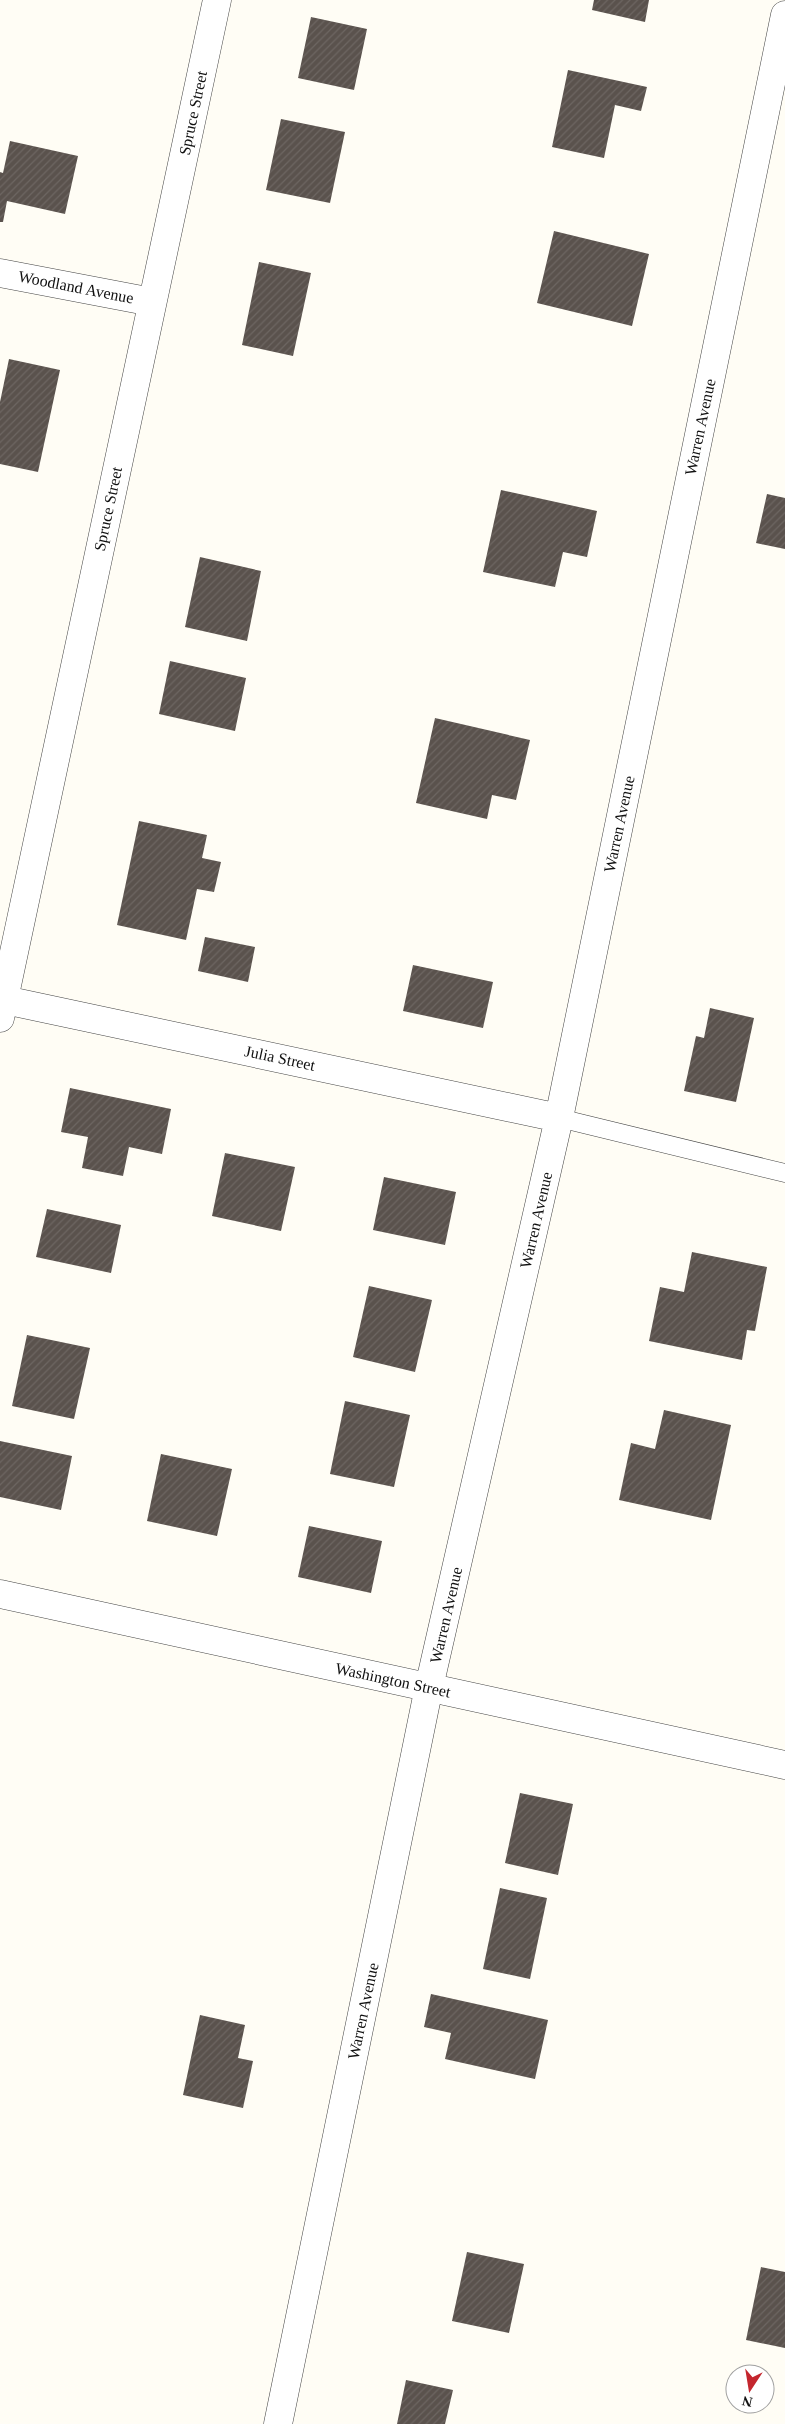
<svg xmlns="http://www.w3.org/2000/svg" width="785" height="2424" font-family="Georgia,serif">
	<style>
		.building { fill: url(#building-hatch) }
		.lines { fill: none; stroke-linecap: round; stroke-linejoin: round }
		.lane-casing { stroke: #444; stroke-width: 19 }
		.street-casing { stroke: #444; stroke-width: 29 }
		.lane { stroke: #fff; stroke-width: 18 }
		.street { stroke: #fff; stroke-width: 28 }
		.labels { text-anchor: middle; dominant-baseline: central; stroke-width: 5; stroke-linejoin: round; paint-order: stroke }
		.street-label { font-size: 16px; fill: #111; stroke: #fff }
	</style>
	<defs>
		<pattern id="building-hatch" width="6" height="6" patternUnits="userSpaceOnUse" patternTransform="scale(1.25)"><rect width="6" height="6" fill="#5a524d"/><path d="M-1 1l2-2M0 6l6-6M5 7l2-2" fill="none" stroke="#6d6662"/></pattern>
	</defs>
	<rect width="100%" height="100%" fill="#fffdf5"/>
	<path class="building" d="M594,0H649L645,22L592,10Z
		M311,17L367,29L354,90L298,78Z
		M568,70L647,87L641,111L615,105L604,158L552,147Z
		M281,119L345,132L330,203L266,190Z
		M10,141L78,156L65,214L7,201L3,222H0V172L3,173Z
		M554,231L649,254L632,326L537,303Z
		M259,262L311,273L293,356L242,345Z
		M9,359L60,370L38,472L0,464V402Z
		M501,490L597,511L587,557L563,552L555,587L483,572Z
		M767,494L785,498V549L756,543Z
		M200,557L261,571L247,641L185,627Z
		M170,661L246,678L235,731L159,714Z
		M435,718L530,740L516,800L492,795L487,819L416,803Z
		M139,821L207,835L202,858L221,862L214,892L197,889L186,940L117,925Z
		M205,937L255,947L248,982L198,971Z
		M413,965L493,982L483,1028L403,1011Z
		M710,1008L754,1018L736,1102L684,1091L696,1036L704,1038Z
		M70,1088L171,1109L162,1154L129,1147L123,1176L82,1168L88,1137L61,1132Z
		M225,1153L295,1167L281,1231L212,1216Z
		M384,1177L456,1192L445,1245L373,1230Z
		M47,1209L121,1225L111,1273L36,1257Z
		M692,1252L767,1267L755,1331L747,1330L742,1360L649,1341L660,1287L684,1292Z
		M369,1286L432,1300L415,1372L353,1357Z
		M27,1335L90,1348L74,1419L12,1406Z
		M345,1401L410,1415L394,1487L330,1474Z
		M664,1410L731,1425L711,1520L619,1500L631,1443L655,1449Z
		M0,1441L72,1456L61,1510L0,1497Z
		M161,1454L232,1469L217,1536L147,1521Z
		M309,1526L382,1541L371,1593L298,1577Z
		M520,1793L573,1804L558,1875L505,1863Z
		M500,1888L547,1898L530,1979L483,1969Z
		M431,1994L548,2020L535,2079L445,2059L451,2033L424,2027Z
		M200,2015L245,2025L238,2058L253,2061L243,2108L183,2095Z
		M467,2252L524,2264L509,2333L452,2321Z
		M761,2267L785,2272V2348L746,2340Z
		M406,2380L453,2390L445,2424H397Z"/>
	<g class="lines">
		<defs>
			<path id="lane" d="M559,1118L785,1173"/>
			<path id="street" d="M0,273L152,302
				M0,999L559,1118
				M0,1018L217,0
				M0,1594L785,1765
				M278,2424L429,1687L559,1118L785,15"/>
		</defs>
		<use href="#lane" class="lane-casing"/>
		<use href="#street" class="street-casing"/>
		<use href="#lane" class="lane"/>
		<use href="#street" class="street"/>
	</g>
	<g class="labels">
		<g class="street-label">
			<text transform="translate(193 113) rotate(-78)">Spruce Street</text>
			<text transform="translate(76 287) rotate(11)">Woodland Avenue</text>
			<text transform="translate(700 427) rotate(-78)">Warren Avenue</text>
			<text transform="translate(108 509) rotate(-78)">Spruce Street</text>
			<text transform="translate(619 824) rotate(-78)">Warren Avenue</text>
			<text transform="translate(280 1058) rotate(12)">Julia Street</text>
			<text transform="translate(536 1220) rotate(-77)">Warren Avenue</text>
			<text transform="translate(446 1615) rotate(-77)">Warren Avenue</text>
			<text transform="translate(393 1680) rotate(12)">Washington Street</text>
			<text transform="translate(363 2011) rotate(-78)">Warren Avenue</text>
		</g>
	</g>
	<g transform="translate(750 2389) rotate(192)"><circle r="24" fill="#ffffff" stroke="#a0a0a0"/>
	<path d="M0-4L9 19L0 12L-9 19Z" fill="#c4262e"/>
	<text y="-8" font-size="14" font-weight="bold" text-anchor="middle" fill="#111111">N</text>
	</g>
</svg>
